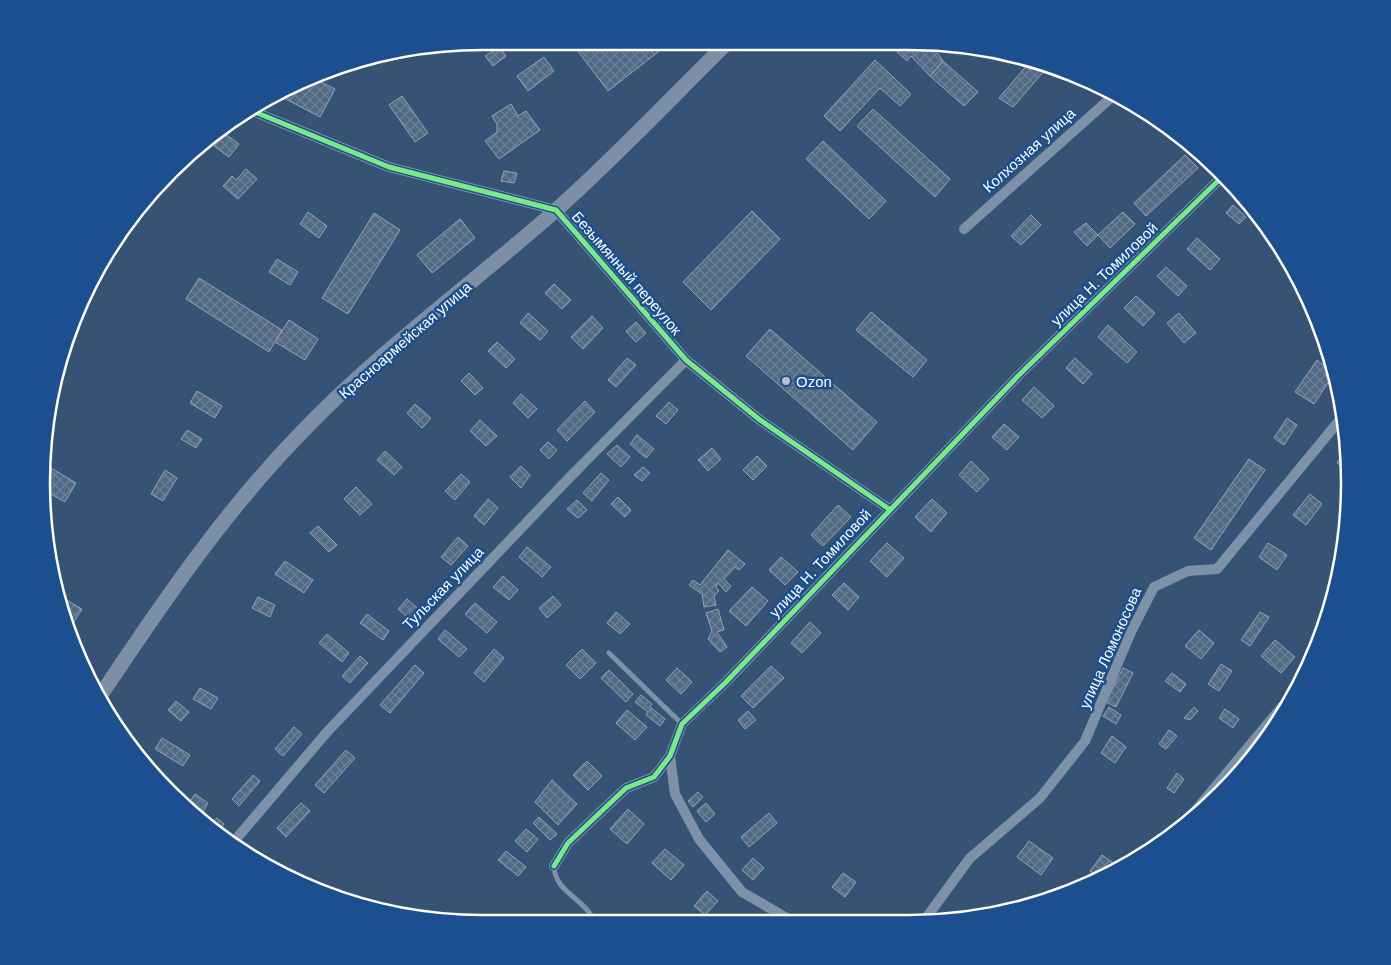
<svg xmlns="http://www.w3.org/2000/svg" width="1391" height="965" font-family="Arial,sans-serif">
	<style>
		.building { fill: url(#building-cross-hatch); stroke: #92a2b6 }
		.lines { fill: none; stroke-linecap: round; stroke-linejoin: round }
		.lane { stroke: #7d92a8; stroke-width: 5 }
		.street { stroke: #7d92a8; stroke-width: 10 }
		.primary { stroke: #7d8ea7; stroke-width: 15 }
		.cycleway-casing { stroke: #1b4f8f; stroke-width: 8 }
		.cycleway { stroke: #7ce984; stroke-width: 5 }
		.poi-dot { fill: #b9c2ce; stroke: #1b4f8f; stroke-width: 2 }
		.labels { text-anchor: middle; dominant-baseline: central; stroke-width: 5; stroke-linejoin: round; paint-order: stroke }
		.street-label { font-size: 15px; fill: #fff; stroke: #1b4f8f }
		.poi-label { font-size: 15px; fill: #fff; stroke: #1b4f8f; text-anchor: start }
		.rim { fill: none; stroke: #fff; stroke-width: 2.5 }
	</style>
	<defs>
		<pattern id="building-cross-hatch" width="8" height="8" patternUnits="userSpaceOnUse" patternTransform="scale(1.25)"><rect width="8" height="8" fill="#526984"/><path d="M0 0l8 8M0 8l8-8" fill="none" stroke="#6c8096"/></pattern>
	</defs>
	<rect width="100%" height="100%" fill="#365274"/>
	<path class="building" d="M664,41L667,45L608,91L571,42Z
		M897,41L942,45L936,51L943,61L930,76L911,56L907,61L897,52L902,46Z
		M499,47L506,56L493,66L485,56Z
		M544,57L554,71L528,91L517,76Z
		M875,60L911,94L900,106L880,88L840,131L824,116Z
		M943,61L978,92L964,106L930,76Z
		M1029,63L1046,69L1013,107L999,98Z
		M317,80L335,89L320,117L280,96Z
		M402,96L428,133L415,142L389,105Z
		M511,104L518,116L526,111L540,130L499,159L485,141L497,132V124L492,116Z
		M873,109L950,179L935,197L857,126Z
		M224,133L239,144L229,157L214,146Z
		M823,141L886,201L869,219L806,159Z
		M1185,155L1198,168L1146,216L1134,203Z
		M246,169L257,179L238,199L223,186L232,176L236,180Z
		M504,171L517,173L514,183L501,181Z
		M1233,205L1246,217L1239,224L1226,213Z
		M752,211L780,239L711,310L683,282Z
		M308,212L327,226L319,238L300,224Z
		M1123,212L1135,224L1110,248L1098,235Z
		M374,213L400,230L348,314L322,298Z
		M1031,215L1041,225L1021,245L1011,236Z
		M460,219L475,238L432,273L417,255Z
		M1086,223L1098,235L1087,246L1074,232Z
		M1197,238L1220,259L1210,270L1187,249Z
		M277,259L298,272L290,285L269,272Z
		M1166,267L1187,286L1178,296L1157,276Z
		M199,278L282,330L269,352L186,299Z
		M554,284L571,300L562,309L545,293Z
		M1136,296L1155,313L1143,326L1124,308Z
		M871,312L927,360L913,377L856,330Z
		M528,313L548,331L540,340L520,323Z
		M1179,313L1196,333L1184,343L1167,323Z
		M592,316L603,328L583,349L571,337Z
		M289,320L318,339L305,360L275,342Z
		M636,322L646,333L636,342L626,331Z
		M1108,325L1137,352L1127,363L1098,337Z
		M770,329L877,422L853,450L746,356Z
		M497,342L515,359L506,368L488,351Z
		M627,358L636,365L616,387L608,380Z
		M1075,358L1092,374L1083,384L1066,368Z
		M1317,360L1334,374L1314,404L1295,392Z
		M469,373L483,388L475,395L461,381Z
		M1034,387L1054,406L1042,418L1022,400Z
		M197,391L222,406L215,418L190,403Z
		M521,394L537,409L528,418L513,403Z
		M585,401L595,412L567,441L557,430Z
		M669,402L678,410L666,424L656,416Z
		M415,404L431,418L422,428L407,413Z
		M1287,418L1297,425L1284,445L1274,438Z
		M480,420L497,436L486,446L470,431Z
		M1004,424L1019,437L1007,450L992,437Z
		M187,430L202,439L196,448L181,439Z
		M637,435L654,449L646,458L630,444Z
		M548,442L557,450L549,459L540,450Z
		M617,445L630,457L621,467L607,454Z
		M712,448L721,459L708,471L698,460Z
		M385,451L402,467L394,475L377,460Z
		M1344,452L1347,454L1349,471L1337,463Z
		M757,456L767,466L753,480L743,470Z
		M1249,459L1265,470L1211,550L1194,538Z
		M971,461L989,479L977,492L959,475Z
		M46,465L76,483L65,502L47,492Z
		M521,466L530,475L521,488L510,477Z
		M643,467L650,473L642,481L634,475Z
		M165,470L177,478L163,501L151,494Z
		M601,473L609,480L592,501L583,493Z
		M461,474L470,482L455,500L445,491Z
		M356,487L372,504L360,515L344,499Z
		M1310,494L1322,504L1306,525L1293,515Z
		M618,497L631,510L625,517L611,504Z
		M488,499L498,508L484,525L474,516Z
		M932,499L947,513L931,532L915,517Z
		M577,500L587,510L578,518L567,509Z
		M838,505L851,517L823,546L811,535Z
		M318,526L337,545L329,552L310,533Z
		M458,537L468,546L451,565L441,557Z
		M887,543L904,558L887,577L870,561Z
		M1268,543L1287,555L1277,570L1259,557Z
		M527,547L551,567L542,577L519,557Z
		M728,550L745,564L739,570L735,567L724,579L731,586L726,592L718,583L716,587L719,591L714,596L716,605L704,607L702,594L689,585L693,580L700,585Z
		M781,557L798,572L785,585L769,570Z
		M285,561L313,580L304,593L275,574Z
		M503,576L518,590L509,600L493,587Z
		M844,583L859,597L848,610L832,595Z
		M752,587L768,601L746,626L729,611Z
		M553,596L561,605L547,618L539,608Z
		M258,597L275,605L270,617L252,608Z
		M63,598L82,609L70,628L61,601Z
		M407,599L422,612L413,622L398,609Z
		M475,603L497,622L487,633L465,614Z
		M718,609L724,630L717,632L727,647L720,652L708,639L712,631L706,613Z
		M616,612L630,624L620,634L607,623Z
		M1260,612L1269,617L1250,646L1241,640Z
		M367,614L389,631L383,640L360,623Z
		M810,622L821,633L802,653L791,643Z
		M445,630L467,649L459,657L438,639Z
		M1199,630L1214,643L1201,659L1185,646Z
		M327,634L349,653L342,662L319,643Z
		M1275,640L1295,657L1281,673L1261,656Z
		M494,649L504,658L484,682L474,673Z
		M582,649L596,663L580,679L566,665Z
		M360,656L368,663L350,683L342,676Z
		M1221,664L1232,671L1219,691L1208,684Z
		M415,665L424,673L390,713L380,705Z
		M771,666L784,678L753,708L741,696Z
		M677,668L692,682L681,694L666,680Z
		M1123,668L1133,673L1116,707L1106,702Z
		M609,670L633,694L626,702L601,678Z
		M1172,673L1186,684L1180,692L1165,681Z
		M200,688L218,698L211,709L193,699Z
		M641,695L652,704L650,707L665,719L660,726L646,715L648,712L635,702Z
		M176,701L189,712L181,721L168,710Z
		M1109,707L1121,715L1116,724L1103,716Z
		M1194,707L1198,711L1190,720L1184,718Z
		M1225,709L1239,719L1233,728L1219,718Z
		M627,710L647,727L635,740L616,723Z
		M748,711L756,720L745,729L738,720Z
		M294,727L302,734L283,756L275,749Z
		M1169,730L1177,736L1166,749L1159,744Z
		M1112,736L1126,747L1115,763L1101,753Z
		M162,738L190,755L183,766L155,749Z
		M346,750L355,758L324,793L315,785Z
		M587,761L602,776L588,790L573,775Z
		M1177,773L1184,779L1174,793L1167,788Z
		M253,775L260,781L239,806L232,799Z
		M552,780L577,804L558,825L535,802Z
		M698,792L703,797L693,807L688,801Z
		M195,794L208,803L200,817L186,807Z
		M301,803L310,811L286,837L277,828Z
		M706,803L715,814L706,822L697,811Z
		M628,809L644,824L627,844L610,829Z
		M769,813L777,823L749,847L741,837Z
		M539,817L557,834L550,840L533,823Z
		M217,818L224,824L217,832L209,826Z
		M526,829L538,839L527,852L515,841Z
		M1029,841L1053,858L1041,875L1017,857Z
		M665,849L684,865L671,880L652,863Z
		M506,851L526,867L518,876L498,860Z
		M1102,855L1119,867L1101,879L1090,871Z
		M753,858L764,868L753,880L742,870Z
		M843,873L856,882L845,897L832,887Z
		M707,891L718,901L705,915L694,906Z"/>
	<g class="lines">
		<path class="lane" d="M609,653L682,724
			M554,866C555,894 587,898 595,924"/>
		<path class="street" d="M250,110L389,167L556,210L686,360L760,420L889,509
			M964,229L1114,95
			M670,756L675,794L699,839L742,892L797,924
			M1191,816L1295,691
			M231,845L327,732L569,478L686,360
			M554,866L568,843L626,788L654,777L670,756L682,724L726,682L1019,375L1224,175
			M923,922L970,858L1040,798L1085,741L1131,632L1154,587L1188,571L1217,569L1343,416"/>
		<path class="primary" d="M100,696C161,605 223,513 300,434C378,352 470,286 555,211C616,157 671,98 729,41"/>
		<defs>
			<path id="cycleway" d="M250,110L389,167L556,210L686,360L760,420L889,509
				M554,866L568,843L626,788L654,777L670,756L682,724L726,682L1019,375L1224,175"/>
		</defs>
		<use href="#cycleway" class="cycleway-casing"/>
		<use href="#cycleway" class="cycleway"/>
	</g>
	<circle class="poi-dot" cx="786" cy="381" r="5"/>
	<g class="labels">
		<g class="street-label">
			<text transform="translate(1029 150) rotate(-42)">Колхозная улица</text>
			<text transform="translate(627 273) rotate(49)">Безымянный переулок</text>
			<text transform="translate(1104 274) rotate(-44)">улица Н. Томиловой</text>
			<text transform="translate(405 340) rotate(-41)">Красноармейская улица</text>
			<text transform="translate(820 563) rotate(-47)">улица Н. Томиловой</text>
			<text transform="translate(443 588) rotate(-46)">Тульская улица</text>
			<text transform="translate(1110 648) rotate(-66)">улица Ломоносова</text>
		</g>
		<g class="poi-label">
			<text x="796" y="381">Ozon</text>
		</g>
	</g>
	<path d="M0 0H1391V965H0ZM482 50H909A432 432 0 0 1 1341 482V483A432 432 0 0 1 909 915H482A432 432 0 0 1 50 483V482A432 432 0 0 1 482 50Z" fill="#1b4f8f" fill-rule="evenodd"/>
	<path class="rim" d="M482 50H909A432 432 0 0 1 1341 482V483A432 432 0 0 1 909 915H482A432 432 0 0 1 50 483V482A432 432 0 0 1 482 50Z"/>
</svg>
